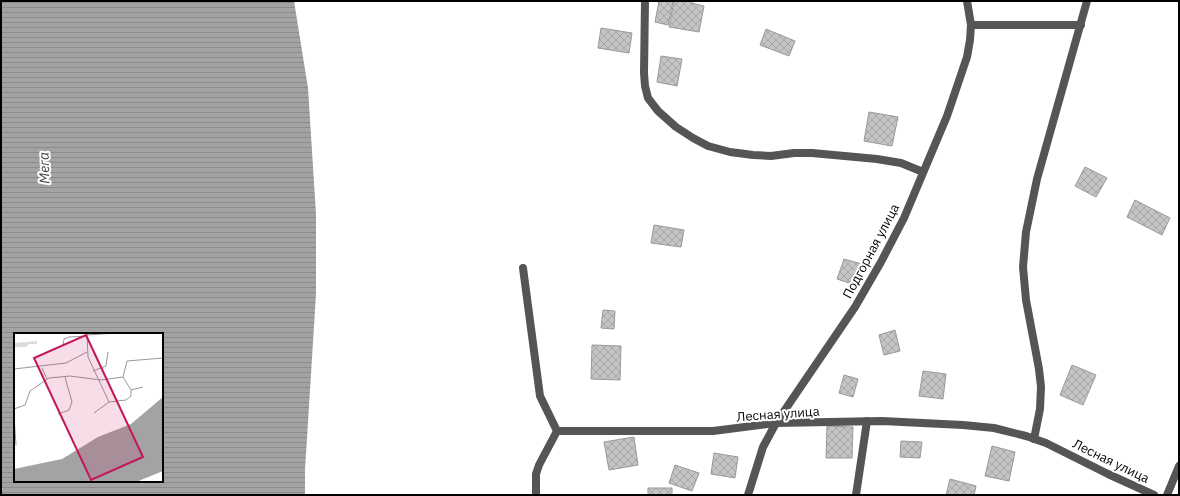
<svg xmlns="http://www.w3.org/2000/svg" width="1180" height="496" font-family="'IBM Plex Sans',sans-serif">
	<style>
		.water { fill: url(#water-rules); fill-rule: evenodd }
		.building { fill: url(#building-cross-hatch); stroke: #999 }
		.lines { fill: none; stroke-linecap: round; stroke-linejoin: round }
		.lane { stroke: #555; stroke-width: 8 }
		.street { stroke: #555; stroke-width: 8 }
		.labels { text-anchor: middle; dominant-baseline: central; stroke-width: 4; stroke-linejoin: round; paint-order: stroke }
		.street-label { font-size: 13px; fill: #000; stroke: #fff }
		.water-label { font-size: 14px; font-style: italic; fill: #444; stroke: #fff }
		.inset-road { fill: none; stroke: #999; stroke-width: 1 }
		.view { fill: #c2185b; fill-opacity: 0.15; stroke: #c2185b; stroke-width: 2 }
		.inset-edge { fill: none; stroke: #000; stroke-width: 2 }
	</style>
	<defs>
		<pattern id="water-rules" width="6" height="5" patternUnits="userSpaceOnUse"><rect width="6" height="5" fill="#a3a3a3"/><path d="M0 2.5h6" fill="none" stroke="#8b8b8b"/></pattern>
		<pattern id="building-cross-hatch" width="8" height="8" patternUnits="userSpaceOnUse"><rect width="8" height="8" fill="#c4c4c4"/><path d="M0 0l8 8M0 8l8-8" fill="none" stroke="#a7a7a7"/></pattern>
	</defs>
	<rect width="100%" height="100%" fill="#fff"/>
	<path class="water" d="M1,1H294L308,88L316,214V294L305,470V495H1ZM15,334H162V481H15Z"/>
	<path class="building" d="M659,1H673L668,25L655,22Z
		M674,1H693L692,3L704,6L699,32L669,27Z
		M601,28L632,33L629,53L598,48Z
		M766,29L795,41L789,56L760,45Z
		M661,56L682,59L677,86L657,82Z
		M869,112L898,117L892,146L864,141Z
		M1085,167L1107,178L1096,197L1075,186Z
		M1135,200L1170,218L1162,235L1127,217Z
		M654,225L684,230L681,247L651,243Z
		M844,259L862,264L855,285L837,279Z
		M603,310L615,311L614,329L601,328Z
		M895,330L900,351L884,355L879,335Z
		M592,345L621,346L620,380L591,379Z
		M1072,365L1096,375L1083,405L1060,395Z
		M923,371L946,374L943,399L919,396Z
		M844,375L858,379L853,397L839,393Z
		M827,426L853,427L852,458H826Z
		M634,437L638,465L609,470L604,442Z
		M901,441L922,442L920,458L900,457Z
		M992,446L1015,452L1009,481L985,476Z
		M714,453L738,457L735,478L711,474Z
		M675,465L699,473L692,491L669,483Z
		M950,479L976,486L974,495H946Z
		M648,488H672V495H648Z"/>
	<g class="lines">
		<path class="lane" d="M645,1L644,73L645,86L648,98L658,111L676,127L693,138L708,146L730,152L753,155L771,156L794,153H812L877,159L901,163L923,172
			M971,25H1081
			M1034,439L1040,409L1041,387L1039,369L1026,300L1023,267L1026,232L1037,179L1087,1
			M536,495V474L539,465L557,431
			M856,495L867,421
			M1167,495L1179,466"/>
		<path class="street" d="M523,268L540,396L557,431H713L776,423L882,421L963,425L994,428L1026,436L1046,443L1108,474L1154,495
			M748,495L763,447L776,423L855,307L881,262L904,218L947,116L967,57L970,40L971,25L967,1"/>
	</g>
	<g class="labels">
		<g class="street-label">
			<text transform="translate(871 251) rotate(-62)">Подгорная улица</text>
			<text transform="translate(778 414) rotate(-4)">Лесная улица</text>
			<text transform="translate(1111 461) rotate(26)">Лесная улица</text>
		</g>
		<g class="water-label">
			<text transform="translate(44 168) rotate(-92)">Мега</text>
		</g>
	</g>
	<g transform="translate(14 333)">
		<rect width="149" height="149" fill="#fff"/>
		<path d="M23,8V11H15L12,14H0L1,10Z" fill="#dcdcdc"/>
		<path d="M149,64V138L122,149H0V136L48,126L84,104L117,91Z" fill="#a3a3a3"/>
		<path class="inset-road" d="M73,0L74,24L95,69L80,80M73,2L102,0M49,12L50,6L55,4L73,3M28,35L33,46M0,36L52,30L73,19M79,38L92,33L94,19M109,44L117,57L129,54M95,69L112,67L117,63V57M0,76L11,72L16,58L35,45L56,43L87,47L109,44L113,28L149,25M44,81L55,77L58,69L51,44M0,82L2,112"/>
		<path class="view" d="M72,2L129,124L77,147L20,25Z"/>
		<rect width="149" height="149" class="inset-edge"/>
	</g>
	<rect width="1180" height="496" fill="none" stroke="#000000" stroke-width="4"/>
</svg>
